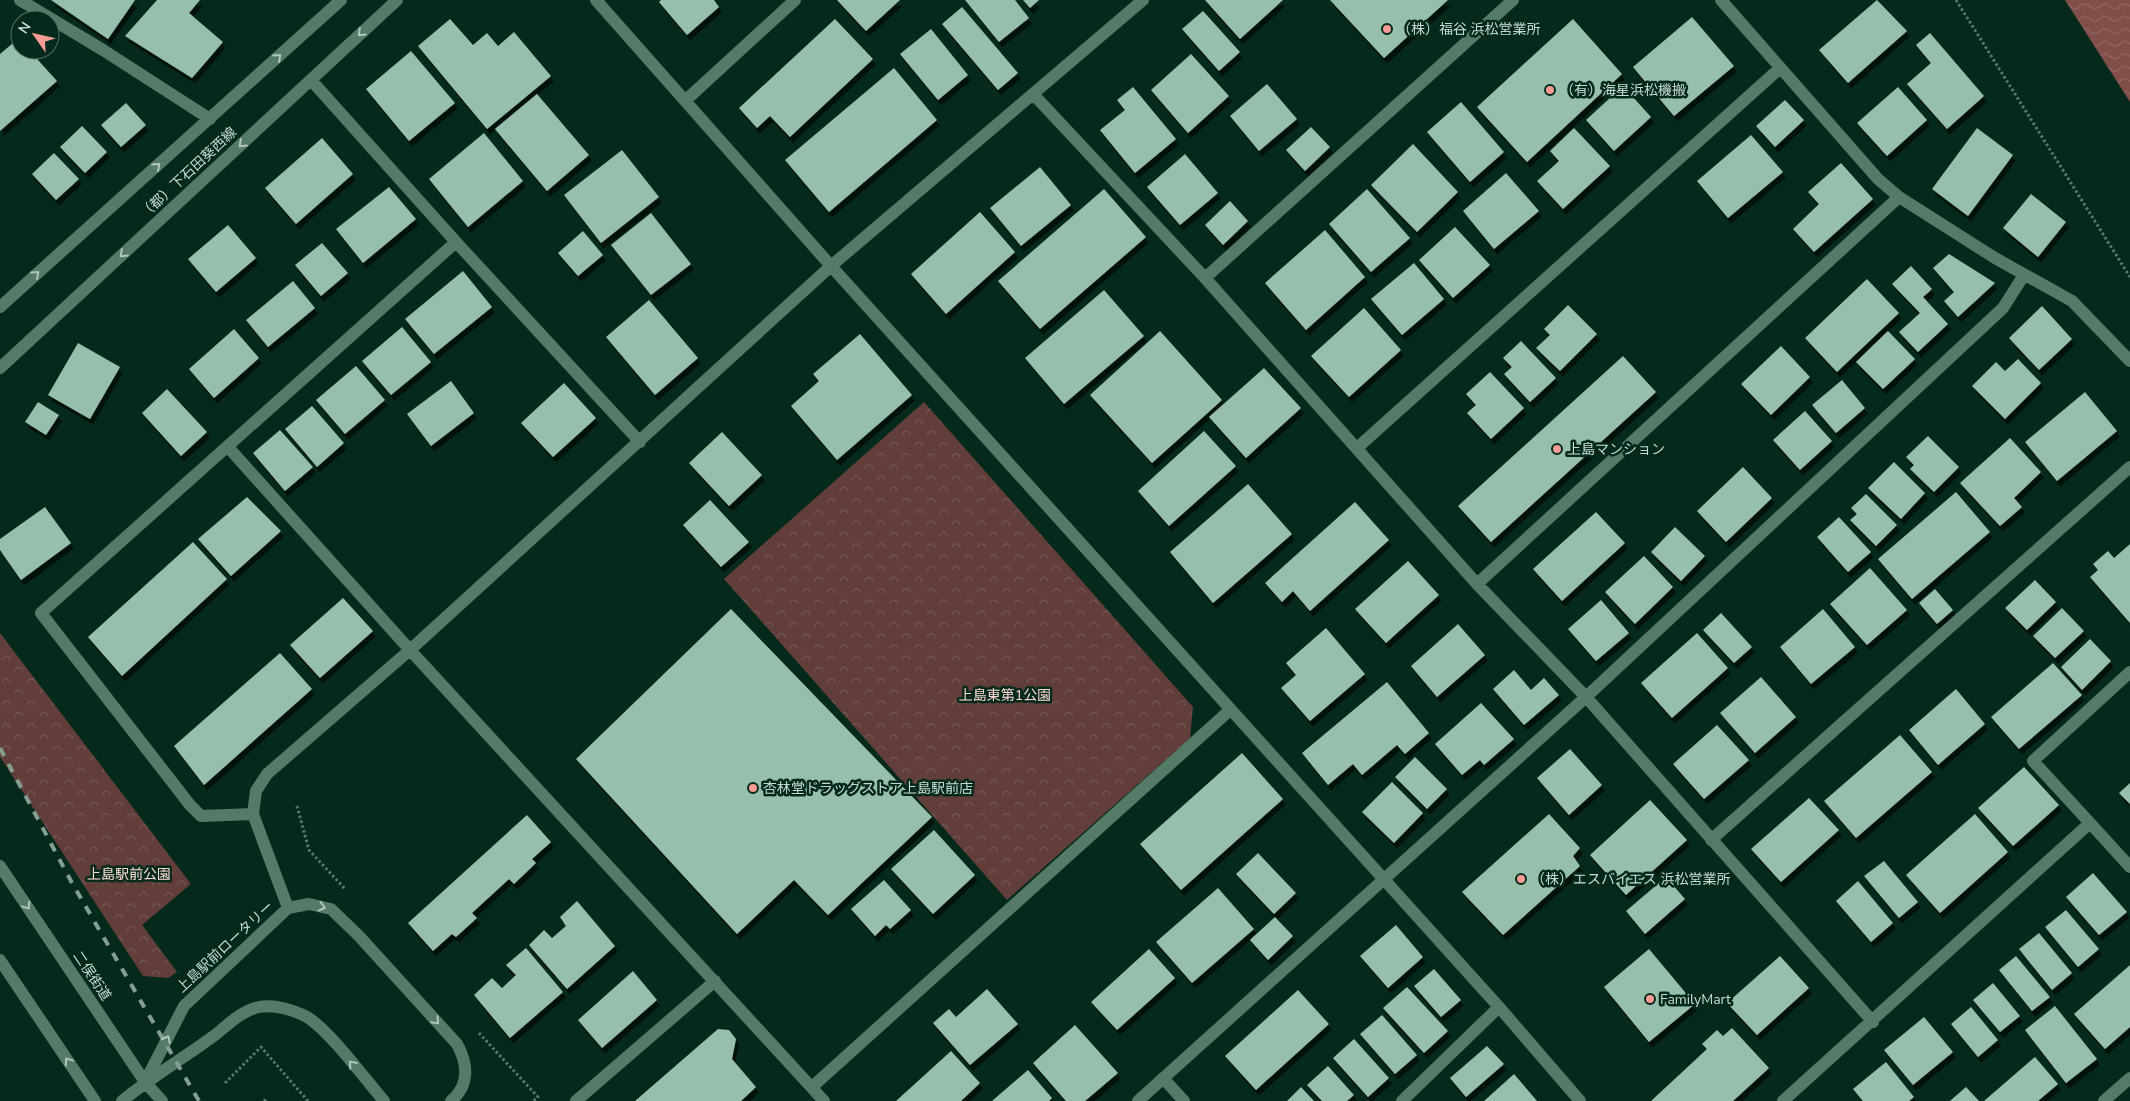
<svg xmlns="http://www.w3.org/2000/svg" width="2130" height="1101" font-family="'Nunito Sans','Noto Sans JP',sans-serif">
	<style>
		.park { fill: url(#park-crowns) }
		.water { fill: url(#water-waves) }
		.building { fill: #98bfab; filter: url(#shadow) }
		.lines { fill: none; stroke-linecap: round; stroke-linejoin: round }
		.path { stroke: #5a786b; stroke-width: 3; stroke-dasharray: 2.5 2.5; stroke-linecap: butt }
		.minor { stroke: #557a68; stroke-width: 12 }
		.rail { stroke: #859e93; stroke-width: 4; stroke-dasharray: 9 9; stroke-linecap: butt }
		.oneway { stroke: #b0c7bb }
		.poi-dot { fill: #f59c94; stroke: #052a1c; stroke-width: 2 }
		.labels { text-anchor: middle; dominant-baseline: central; stroke-width: 5; stroke-linejoin: round; paint-order: stroke }
		.poi-label { font-size: 14px; fill: #c7dad0; stroke: #052a1c; text-anchor: start }
		.street-label { font-size: 14px; fill: #c7dad0; stroke: #052a1c }
		.park-label { font-size: 14px; fill: #fcd9d4; stroke: #052a1c }
	</style>
	<defs>
		<pattern id="park-crowns" width="20" height="18" patternUnits="userSpaceOnUse" patternTransform="scale(1.25)"><rect width="20" height="18" fill="#613e3a"/><path d="M2 6a3 3 0 1 1 6 0M12 15a3 3 0 1 1 6 0" fill="none" stroke="#765955"/></pattern>
		<pattern id="water-waves" width="16" height="10" patternUnits="userSpaceOnUse" patternTransform="scale(1.25)"><rect width="16" height="10" fill="#824e49"/><path d="M0 5q4-4 8 0t8 0" fill="none" stroke="#926762"/></pattern>
		<filter id="shadow"><feDropShadow dx="3" dy="5.5" stdDeviation="0" flood-color="#0009"/></filter>
	</defs>
	<rect width="100%" height="100%" fill="#052a1c"/>
	<path class="park" d="M924,402L1193,707L1190,738L1007,900L724,579Z
		M0,633L191,884L142,925L177,972L168,978L143,976L0,757Z"/>
	<path class="water" d="M2065,0H2130V102Z"/>
	<path class="building" d="M51,0H135L108,39Z
		M157,0H200L189,13L223,42L192,78L125,36Z
		M661,0H714L719,7L687,35L659,2Z
		M837,0H900L866,31Z
		M965,0H1015L1029,18L999,42Z
		M1023,0H1039L1030,8Z
		M1205,0H1283L1240,39Z
		M1330,0H1448L1384,58Z
		M1877,0L1907,31L1848,83L1819,50Z
		M962,7L1018,73L998,90L942,24Z
		M1203,11L1240,52L1219,71L1182,29Z
		M1692,17L1734,66L1674,116L1633,67Z
		M450,19L473,45L487,33L498,46L514,32L551,76L487,129L418,46Z
		M835,19L873,59L790,137L770,116L757,128L739,108Z
		M1573,19L1622,74L1527,162L1477,107Z
		M931,29L968,75L938,100L900,54Z
		M1930,33L1984,96L1947,129L1907,84L1931,63L1916,45Z
		M19,38L20,50H29L57,81L0,131V54Z
		M411,51L455,103L409,141L366,89Z
		M1191,54L1229,96L1188,133L1151,90Z
		M894,68L937,120L829,212L785,160Z
		M1267,84L1297,119L1259,151L1230,116Z
		M1623,86L1651,117L1614,151L1586,120Z
		M1133,87L1176,139L1135,173L1100,130L1125,110L1117,100Z
		M1898,87L1927,120L1887,156L1857,123Z
		M537,94L589,155L547,191L495,129Z
		M1785,100L1804,120L1775,147L1756,126Z
		M1461,102L1504,152L1470,182L1427,132Z
		M126,103L146,125L121,147L101,125Z
		M82,126L107,152L85,173L60,147Z
		M1311,127L1330,147L1305,171L1286,150Z
		M1574,128L1610,166L1563,209L1537,181L1559,161L1550,151Z
		M1977,128L2013,155L1968,216L1932,189Z
		M484,133L523,181L468,227L429,179Z
		M1751,135L1783,172L1728,218L1697,181Z
		M322,138L353,174L296,224L265,188Z
		M1413,144L1458,192L1417,232L1371,185Z
		M622,150L659,197L601,243L564,195Z
		M54,153L79,179L56,200L32,174Z
		M1185,154L1218,193L1180,225L1147,187Z
		M1841,163L1873,199L1814,252L1793,229L1819,204L1808,192Z
		M1040,167L1071,205L1021,246L990,208Z
		M1506,173L1539,211L1494,249L1463,211Z
		M389,187L416,219L363,263L336,229Z
		M1104,189L1146,237L1040,329L998,281Z
		M1367,189L1410,238L1371,272L1329,224Z
		M2031,194L2066,222L2038,257L2003,228Z
		M1230,201L1248,221L1223,245L1205,225Z
		M980,212L1015,252L946,314L911,274Z
		M651,213L691,264L651,295L611,245Z
		M228,225L256,258L216,292L188,259Z
		M1455,227L1490,265L1453,298L1419,260Z
		M1325,230L1365,277L1306,330L1265,283Z
		M583,231L603,255L578,276L558,253Z
		M322,243L348,273L321,296L295,265Z
		M1949,254L1995,283L1958,317L1944,301L1954,292L1933,268Z
		M1414,263L1444,299L1402,335L1371,299Z
		M1911,266L1932,289L1923,297L1948,324L1918,352L1899,332L1920,313L1892,284Z
		M463,271L492,307L434,354L405,319Z
		M1867,279L1899,313L1837,372L1805,338Z
		M293,281L315,308L268,347L246,320Z
		M1104,290L1144,336L1064,404L1025,358Z
		M649,300L698,358L655,395L606,337Z
		M1568,305L1597,334L1560,371L1536,348L1550,335L1544,329Z
		M2042,306L2072,339L2039,370L2009,338Z
		M1364,308L1401,350L1349,397L1311,356Z
		M402,327L431,362L391,395L362,361Z
		M234,329L259,358L214,398L189,369Z
		M1160,331L1222,400L1152,463L1090,395Z
		M1888,331L1915,359L1883,389L1856,362Z
		M860,334L912,395L837,460L791,406L819,381L813,374Z
		M1521,341L1556,378L1530,402L1504,374L1512,367L1503,358Z
		M78,343L120,367L90,419L48,395Z
		M1781,346L1810,377L1771,415L1741,384Z
		M1623,356L1656,392L1491,542L1458,506Z
		M2018,359L2041,383L2005,419L1972,386L1996,362L2005,371Z
		M356,366L385,400L345,434L316,400Z
		M1264,368L1301,408L1246,458L1209,417Z
		M1490,372L1524,408L1491,439L1467,413L1476,405L1466,394Z
		M1842,380L1865,408L1836,433L1812,405Z
		M451,381L474,413L431,446L407,414Z
		M564,383L596,418L553,457L521,423Z
		M167,389L207,432L181,456L142,413Z
		M2085,392L2117,431L2057,481L2025,442Z
		M38,402L59,415L46,435L25,422Z
		M312,406L344,443L317,467L285,429Z
		M1805,411L1832,441L1800,470L1773,440Z
		M280,430L313,467L285,491L253,453Z
		M1204,431L1236,466L1169,526L1138,491Z
		M722,432L762,475L729,506L689,463Z
		M1928,436L1959,467L1934,492L1910,469L1914,465L1906,457Z
		M2010,438L2041,472L2014,498L2022,507L2000,526L1960,483Z
		M1894,462L1925,493L1901,519L1868,488Z
		M1743,467L1772,498L1726,542L1697,511Z
		M1248,484L1292,534L1213,603L1170,552Z
		M1956,492L1990,532L1912,599L1878,559Z
		M1866,494L1897,525L1876,546L1850,520L1857,514L1851,508Z
		M247,497L281,531L231,576L198,539Z
		M710,500L749,542L721,567L683,525Z
		M1355,502L1389,540L1310,611L1293,591L1282,602L1265,583Z
		M45,507L71,543L21,580L0,550V539Z
		M1596,512L1625,543L1562,601L1533,569Z
		M1839,517L1871,552L1848,572L1817,537Z
		M1675,527L1705,556L1681,581L1651,552Z
		M193,542L227,579L122,676L88,637Z
		M2130,544V623L2090,577L2098,570L2093,564L2108,551L2114,558Z
		M1644,556L1673,587L1635,624L1605,592Z
		M1408,561L1439,595L1386,643L1355,609Z
		M1870,568L1907,610L1867,645L1830,604Z
		M2035,580L2056,602L2027,630L2005,608Z
		M1935,589L1953,610L1937,624L1919,603Z
		M343,598L373,631L320,678L290,645Z
		M1601,600L1629,633L1596,661L1568,629Z
		M2062,608L2084,631L2055,658L2033,636Z
		M731,609L932,817L828,915L794,880L737,934L576,759Z
		M1823,609L1855,647L1811,684L1780,647Z
		M1721,613L1752,647L1734,663L1703,630Z
		M1458,624L1485,655L1437,697L1411,666Z
		M1326,628L1365,674L1310,721L1281,688L1296,675L1286,663Z
		M1697,633L1728,668L1672,718L1641,683Z
		M2090,639L2111,661L2082,690L2061,667Z
		M280,653L312,689L204,785L174,746Z
		M2053,663L2082,695L2019,749L1991,717Z
		M1514,670L1531,690L1544,678L1559,695L1524,725L1493,689Z
		M1761,677L1796,717L1755,753L1720,713Z
		M1387,682L1429,733L1405,754L1397,745L1362,775L1353,764L1328,785L1302,753Z
		M1956,689L1985,724L1938,765L1909,730Z
		M1481,703L1514,739L1484,765L1480,760L1462,775L1435,744Z
		M1717,725L1749,760L1704,799L1673,764Z
		M1900,735L1932,772L1856,838L1824,801Z
		M1570,749L1602,785L1569,815L1537,778Z
		M1242,753L1283,799L1181,890L1140,844Z
		M1415,757L1447,789L1427,809L1395,777Z
		M2024,767L2059,805L2013,846L1978,808Z
		M1392,782L1423,813L1394,843L1362,812Z
		M2130,783V804L2119,793Z
		M1809,798L1839,830L1781,882L1751,849Z
		M1650,800L1687,840L1626,895L1590,855Z
		M1549,814L1580,848L1573,856L1580,866L1503,935L1462,892Z
		M1975,814L2008,852L1940,913L1906,875Z
		M527,815L551,842L532,859L536,863L514,884L509,879L472,913L477,918L456,937L452,934L433,951L408,923Z
		M934,830L975,875L933,914L891,869Z
		M1258,853L1296,893L1274,914L1236,874Z
		M1884,861L1918,902L1899,918L1864,876Z
		M2093,873L2127,912L2099,935L2066,897Z
		M1666,877L1685,899L1645,934L1626,911Z
		M884,880L911,910L890,929L886,925L875,936L851,909Z
		M1858,881L1893,923L1871,942L1836,901Z
		M1218,888L1254,929L1192,983L1156,942Z
		M577,901L615,946L567,989L529,945L544,930L552,938L566,926L560,917Z
		M2066,910L2099,949L2078,967L2045,927Z
		M1275,917L1293,936L1268,960L1250,940Z
		M1396,925L1423,957L1388,988L1360,956Z
		M2039,933L2072,973L2052,990L2019,949Z
		M526,948L563,992L510,1038L474,995L492,978L502,988L516,975L506,965Z
		M1149,949L1175,978L1117,1030L1091,1002Z
		M1649,949L1695,1004L1649,1042L1604,987Z
		M1780,956L1809,988L1757,1035L1727,1003Z
		M2016,956L2050,997L2032,1011L1999,970Z
		M2130,965V1027L2105,1049L2074,1014Z
		M1434,969L1461,1000L1441,1017L1414,986Z
		M633,971L657,1000L602,1048L578,1020Z
		M1993,983L2020,1016L2000,1032L1973,1000Z
		M1407,987L1448,1031L1424,1053L1383,1008Z
		M987,989L1018,1024L970,1065L933,1023L949,1009L956,1017Z
		M1298,990L1329,1024L1256,1090L1225,1056Z
		M2055,1006L2097,1059L2066,1083L2025,1030Z
		M1971,1007L1998,1040L1978,1057L1951,1024Z
		M1382,1015L1417,1055L1395,1074L1360,1034Z
		M1924,1017L1953,1052L1913,1085L1884,1050Z
		M1075,1025L1118,1073L1085,1101H1066L1033,1063Z
		M1732,1028L1769,1068L1733,1101H1651L1707,1049L1702,1044L1717,1030L1723,1036Z
		M718,1029L729,1030L736,1039L732,1059L756,1087L741,1101H635Z
		M1354,1039L1389,1078L1368,1097L1333,1058Z
		M1487,1046L1504,1064L1466,1097L1450,1078Z
		M951,1051L980,1083L961,1101H896Z
		M2035,1057L2058,1084L2038,1101H1984Z
		M1886,1062L1914,1097L1909,1101H1863L1853,1089Z
		M1328,1066L1354,1095L1347,1101H1322L1307,1085Z
		M1028,1070L1052,1098L1049,1101H992Z
		M1514,1074L1537,1101H1484Z
		M1301,1087L1314,1101H1287Z
		M1966,1087L1979,1101H1950Z"/>
	<g class="lines">
		<path class="path" d="M1956,0L2130,277
			M297,806L309,850L345,889
			M479,1033L538,1097L533,1101
			M225,1083L261,1047L308,1101
			M264,1101L266,1099L267,1101"/>
		<path class="minor" d="M20,0L103,50L210,119
			M596,0L831,266L1499,1007L1580,1101
			M1721,0L1878,179L1899,197L1995,258L2072,301L2130,361
			M311,80L456,242
			M1034,95L1205,278L1477,584L1586,697L1873,1022
			M686,100L795,0
			M1205,278L1513,0
			M0,307L341,0
			M0,368L397,0
			M228,447L410,650L824,1101
			M1357,448L1779,69
			M1477,584L1899,197
			M253,814L201,816L190,805L41,613L456,242L640,442
			M2090,823L2033,761L2130,672
			M1711,840L2130,467
			M0,866L145,1082L162,1101
			M288,908L253,814L256,791L267,774L410,650L831,266L1143,0
			M0,960L95,1101
			M1163,1078L1184,1101
			M145,1082L184,1006L288,908L309,904L331,909L359,936L457,1044C468,1064 470,1085 451,1101
			M812,1087L1230,710
			M122,1101C151,1077 184,1058 215,1035C229,1024 241,1011 259,1007C274,1004 294,1010 307,1017C330,1031 365,1079 384,1101
			M576,1101L715,981
			M1138,1101L1586,697L2003,308L2024,275
			M1402,1101L1499,1007
			M1783,1101L2090,823L2130,867
			M2104,1101L2130,1078"/>
		<path class="rail" d="M0,748L72,883L199,1101"/>
	</g>
	<defs><path id="oneway-chevron" d="M-2-3.5L2.5 0L-2 3.5" fill="none" stroke-width="1.6" stroke-linecap="round" stroke-linejoin="round" transform="scale(1.25)"/></defs>
	<g class="oneway">
		<use href="#oneway-chevron" transform="translate(361 33) rotate(137)"/>
		<use href="#oneway-chevron" transform="translate(278 57) rotate(-42)"/>
		<use href="#oneway-chevron" transform="translate(242 144) rotate(137)"/>
		<use href="#oneway-chevron" transform="translate(157 166) rotate(-42)"/>
		<use href="#oneway-chevron" transform="translate(123 254) rotate(137)"/>
		<use href="#oneway-chevron" transform="translate(36 274) rotate(-42)"/>
		<use href="#oneway-chevron" transform="translate(27 906) rotate(56)"/>
		<use href="#oneway-chevron" transform="translate(322 907) rotate(14)"/>
		<use href="#oneway-chevron" transform="translate(436 1021) rotate(47)"/>
		<use href="#oneway-chevron" transform="translate(167 1039) rotate(-63)"/>
		<use href="#oneway-chevron" transform="translate(68 1061) rotate(-124)"/>
		<use href="#oneway-chevron" transform="translate(352 1064) rotate(-131)"/>
	</g>
	<g class="poi-dot">
		<circle cx="1387" cy="29" r="5"/>
		<circle cx="1550" cy="90" r="5"/>
		<circle cx="1557" cy="449" r="5"/>
		<circle cx="753" cy="788" r="5"/>
		<circle cx="1521" cy="879" r="5"/>
		<circle cx="1650" cy="999" r="5"/>
	</g>
	<g class="labels">
		<g class="poi-label">
			<text x="1397" y="29">（株）福谷 浜松営業所</text>
			<text x="1560" y="90">（有）海星浜松機搬</text>
			<text x="1567" y="449">上島マンション</text>
			<text x="763" y="788">杏林堂ドラッグストア上島駅前店</text>
			<text x="1531" y="879">（株）エスバイエス 浜松営業所</text>
			<text x="1660" y="999">FamilyMart</text>
		</g>
		<g class="street-label">
			<text transform="translate(188 173) rotate(-43)">（都）下石田葵西線</text>
			<text transform="translate(225 947) rotate(-43)">上島駅前ロータリー</text>
			<text transform="translate(92 976) rotate(56)">二俣街道</text>
		</g>
		<g class="park-label">
			<text x="1005" y="695">上島東第1公園</text>
			<text x="129" y="874">上島駅前公園</text>
		</g>
	</g>
	<g transform="translate(35 35) rotate(304)"><circle r="24" fill="#052a1c" stroke="#537064"/>
	<path d="M0-4L9 19L0 12L-9 19Z" fill="#f59c94"/>
	<text y="-8" font-size="14" font-weight="bold" text-anchor="middle" fill="#c7dad0">N</text>
	</g>
</svg>
